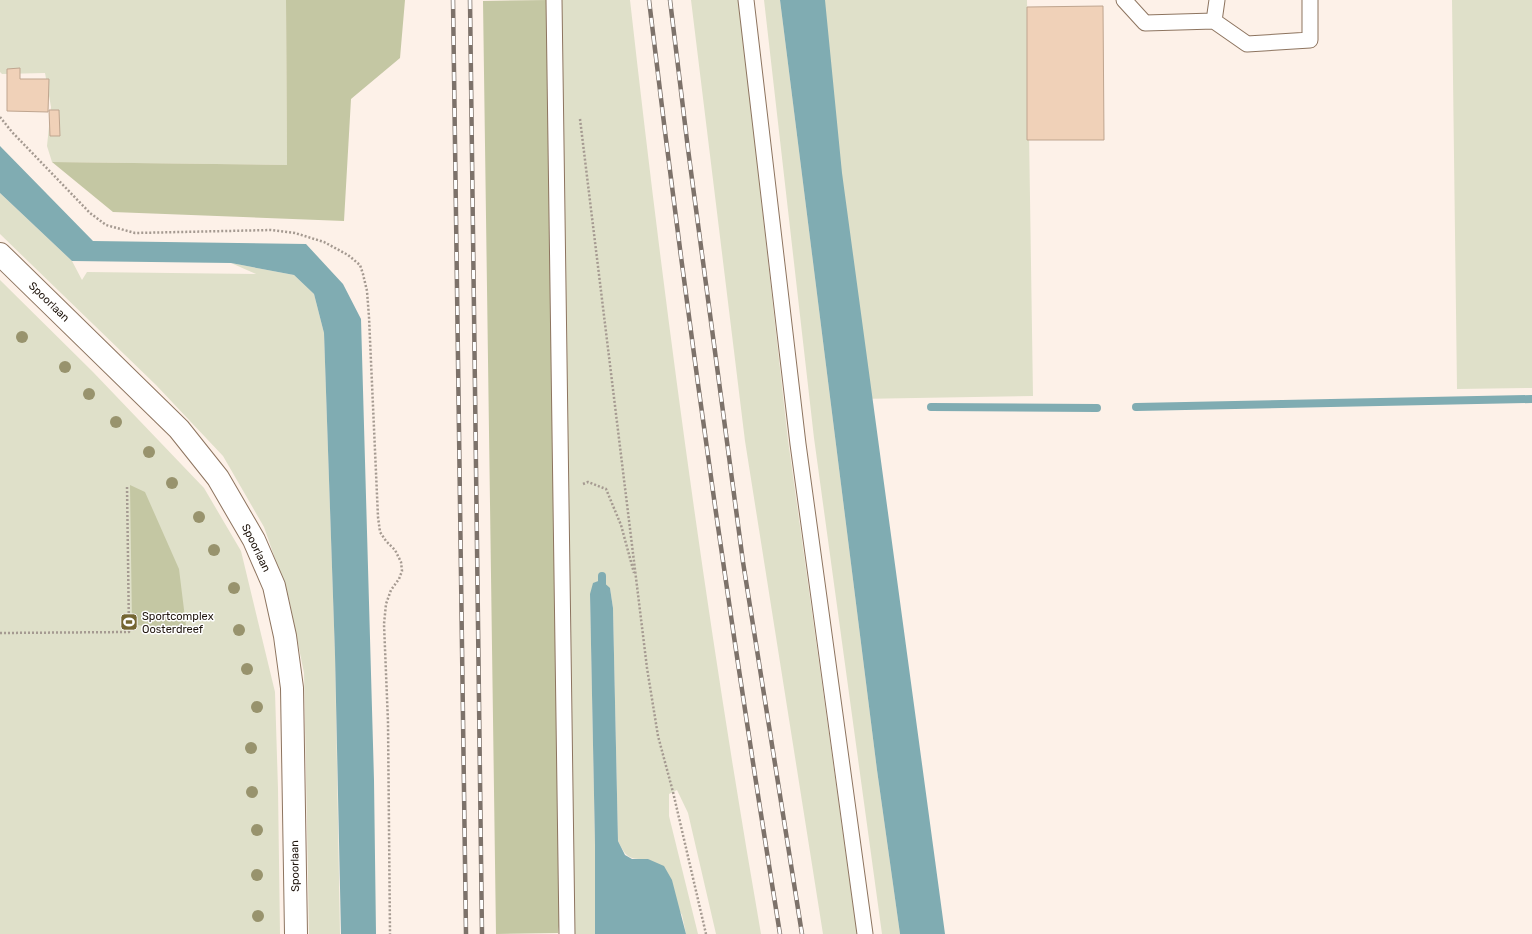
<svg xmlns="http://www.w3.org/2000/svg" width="1532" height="934" font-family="Rubik,sans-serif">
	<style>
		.green { fill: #dfe0c9 }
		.forest { fill: #c4c7a3 }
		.water { fill: #80acb2 }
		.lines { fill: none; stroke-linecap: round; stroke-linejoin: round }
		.stream { stroke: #80acb2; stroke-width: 8 }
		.building { fill: #f0d1b8; stroke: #bfa58f }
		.service-casing { stroke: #8d745f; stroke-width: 17 }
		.secondary-casing { stroke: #8d745f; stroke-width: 24 }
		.path { stroke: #a59a91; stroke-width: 2.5; stroke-dasharray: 2 2; stroke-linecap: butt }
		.service { stroke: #fff; stroke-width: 15 }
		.secondary { stroke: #fff; stroke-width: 22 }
		.rail-casing { stroke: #7d726a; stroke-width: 4.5 }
		.rail { stroke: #fff; stroke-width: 3; stroke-dasharray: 9; stroke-linecap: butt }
		.tree { fill: #98936d }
		.labels { text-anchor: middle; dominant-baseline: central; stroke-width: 3; stroke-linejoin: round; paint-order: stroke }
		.street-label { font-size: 11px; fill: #1f150d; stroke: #fff }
		.poi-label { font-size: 11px; fill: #1f150d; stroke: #fff; text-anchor: start }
	</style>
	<rect width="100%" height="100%" fill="#fdf1e8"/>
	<path class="green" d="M0,0H286L287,165L52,162L47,146L51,107L45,73L2,74L0,72Z
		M560,0H630C665,312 707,624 761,934H716L688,813L677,790L669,794V816L698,934H686L682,915L648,859C629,859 627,859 618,841L613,608L610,588L590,594L595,845V934H575L570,771Z
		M691,0H739L788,440L857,934H823L745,441Z
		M764,0H780L877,770L900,934H882L814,438Z
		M811,0H1027L1033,396L857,399Z
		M1452,0H1532V388L1457,389Z
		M0,193L72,261L82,280L87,272L256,274L231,263L294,275L314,294L324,333L335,655L340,934H309L304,673L289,599L264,527L223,456L156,385L0,234Z
		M0,280L93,372L204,488L241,551L275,692L278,789L280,934H0Z"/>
	<path class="forest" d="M286,0H405L400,58L351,99L344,221L113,212L52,162L287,165Z
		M548,0L560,919L558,933L496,934L483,1Z
		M130,485L145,492L179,569L187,634L132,624Z"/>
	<path class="water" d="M780,0H825L842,173L945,934H900L877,770Z
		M0,146L93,241L306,244L343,284L361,319L374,780L376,934H341L335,655L324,333L314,294L294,275L231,263L72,261L0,193Z
		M601,580L610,588L613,608L618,841L625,855L632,859H648L664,866L672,880L686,934H595V845L590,594L593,583Z"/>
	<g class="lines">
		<path class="stream" d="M931,407L1097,408
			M1136,407L1532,399
			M602,576V591"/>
	</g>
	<path class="building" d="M1103,6L1104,140H1027V7Z
		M20,68V79H49L48,112L7,111V69Z
		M49,110H59L60,136H50Z"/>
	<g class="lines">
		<defs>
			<path id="service" d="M554,0L567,934
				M746,0L798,444L865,934
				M1124,0L1145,23L1214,21L1217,0
				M1214,21L1247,44L1310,40V0"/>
			<path id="secondary" d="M0,254L179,429L218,478L254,540L274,586L285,636L292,688L296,934"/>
		</defs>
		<use href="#service" class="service-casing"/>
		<use href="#secondary" class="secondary-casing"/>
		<path class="path" d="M0,117L12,132L90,213L106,225L135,233L271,230L295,233L324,242L348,255L360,265L363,274L367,291L369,317L378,517L380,532L386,541L395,550L401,562L402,571L399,579L391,590L386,604L384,624L388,722L390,934
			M580,119L647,668L658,736L673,792L706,934
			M583,484L588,482L606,489L621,525L634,573
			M0,633L129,632L127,485"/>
		<use href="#service" class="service"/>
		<use href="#secondary" class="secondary"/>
		<defs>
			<path id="rail" d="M453,0L466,934
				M470,0L482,934
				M649,0C686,312 730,624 780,934
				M670,0L688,149L743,562L802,934"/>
		</defs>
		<use href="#rail" class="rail-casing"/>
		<use href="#rail" class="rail"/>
	</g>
	<g class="tree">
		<circle cx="22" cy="337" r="6"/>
		<circle cx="65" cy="367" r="6"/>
		<circle cx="89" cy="394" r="6"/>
		<circle cx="116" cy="422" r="6"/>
		<circle cx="149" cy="452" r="6"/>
		<circle cx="172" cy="483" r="6"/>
		<circle cx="199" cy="517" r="6"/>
		<circle cx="214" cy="550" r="6"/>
		<circle cx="234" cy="588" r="6"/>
		<circle cx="239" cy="630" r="6"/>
		<circle cx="247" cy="669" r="6"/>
		<circle cx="257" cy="707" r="6"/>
		<circle cx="251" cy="748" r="6"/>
		<circle cx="252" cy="792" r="6"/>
		<circle cx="257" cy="830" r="6"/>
		<circle cx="257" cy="875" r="6"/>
		<circle cx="258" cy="916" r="6"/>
	</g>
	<defs>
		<symbol id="stadium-square" viewBox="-11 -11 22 22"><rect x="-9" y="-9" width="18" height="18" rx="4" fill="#746532" stroke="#fff"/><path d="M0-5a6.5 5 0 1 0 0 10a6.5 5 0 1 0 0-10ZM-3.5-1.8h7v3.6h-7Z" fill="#fff"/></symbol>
	</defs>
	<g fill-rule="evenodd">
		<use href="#stadium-square" x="119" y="612" width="20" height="20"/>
	</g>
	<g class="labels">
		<g class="street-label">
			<text transform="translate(49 302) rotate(44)">Spoorlaan</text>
			<text transform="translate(256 548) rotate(64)">Spoorlaan</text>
			<text transform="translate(295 866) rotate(-91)">Spoorlaan</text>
		</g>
		<g class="poi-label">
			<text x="142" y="616">Sportcomplex<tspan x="142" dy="13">Oosterdreef</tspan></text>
		</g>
	</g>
</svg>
